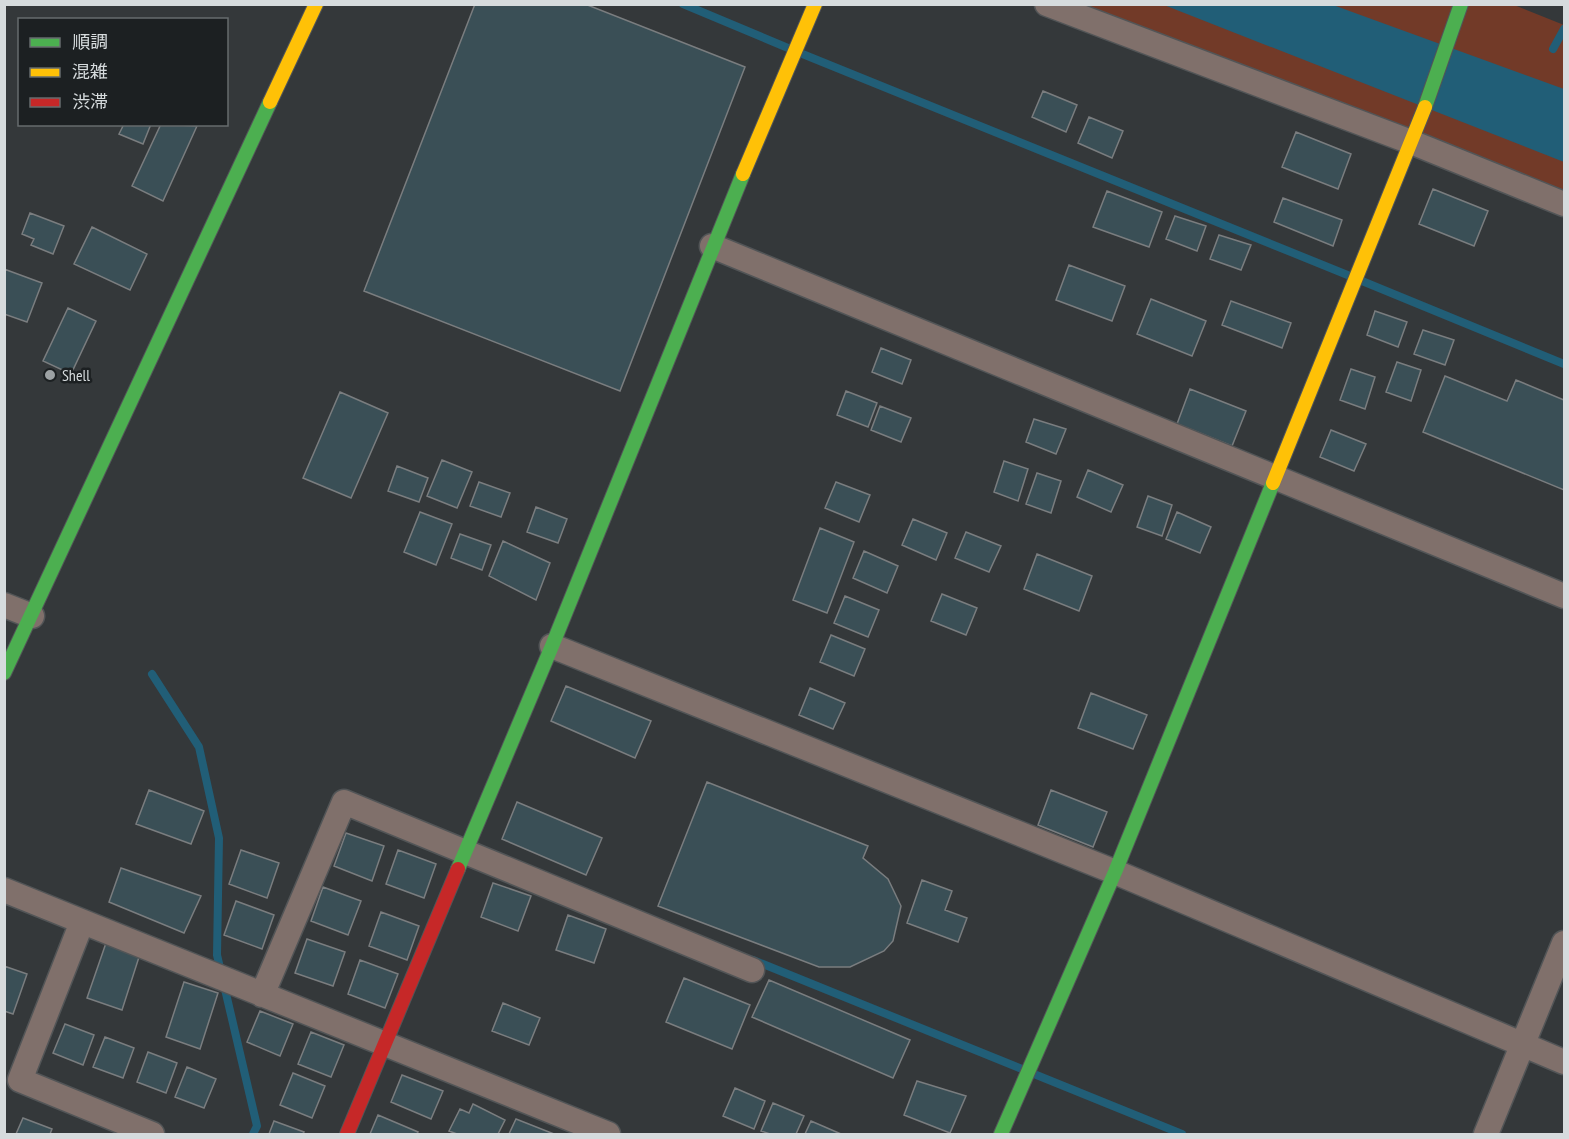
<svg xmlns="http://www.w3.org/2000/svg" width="1569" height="1139" font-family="'PT Sans Narrow','Noto Sans JP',sans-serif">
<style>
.green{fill:#723a28}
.water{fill:#215e77}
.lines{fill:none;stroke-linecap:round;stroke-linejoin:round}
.stream{stroke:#215e77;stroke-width:8}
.building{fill:#3a4f56;stroke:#7a7d7f;stroke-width:1.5}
.street-casing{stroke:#525557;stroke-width:27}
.fast-casing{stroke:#525557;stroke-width:16}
.slow-casing{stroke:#525557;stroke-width:16}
.jam-casing{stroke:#525557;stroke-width:16}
.street{stroke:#80706b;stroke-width:24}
.fast{stroke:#4caf50;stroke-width:14}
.slow{stroke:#ffc107;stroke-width:14}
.jam{stroke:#c62828;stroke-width:14}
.poi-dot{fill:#9da2a4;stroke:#1c2022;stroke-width:2}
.labels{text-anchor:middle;stroke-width:5;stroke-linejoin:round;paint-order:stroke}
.poi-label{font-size:16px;fill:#d6dbdd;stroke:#1c2022;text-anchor:start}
</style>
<rect width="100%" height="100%" fill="#34383a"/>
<path class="green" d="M1047,5H1514L1564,25V205Z"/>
<path class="water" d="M1164,5H1333L1564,89V162Z"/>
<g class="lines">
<path class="stream" d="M683,4L788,48
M1553,49L1564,29
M800,53L1350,276
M1362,281L1564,364
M152,674L199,747L219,838L217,955L257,1126L253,1134
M753,960L1022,1069
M1034,1074L1182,1134"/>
</g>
<path class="building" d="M475,4H585L745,67L620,391L364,291Z
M1043,91L1077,105L1066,132L1032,117Z
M1089,117L1123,131L1112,158L1078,143Z
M124,124H151L143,144L119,134Z
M161,124L197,126L163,201L132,186Z
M1296,132L1351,154L1338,189L1282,167Z
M1433,189L1488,211L1474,246L1419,224Z
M1107,191L1162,212L1149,247L1093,227Z
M1283,198L1342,220L1333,246L1274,222Z
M30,213L64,226L53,254L31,245L34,239L22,234Z
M1175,216L1206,226L1197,251L1166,239Z
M92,227L147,254L130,290L74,264Z
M1219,235L1251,245L1241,270L1210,259Z
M1069,265L1125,286L1112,321L1056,300Z
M4,269L42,283L27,322L4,314Z
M1151,299L1206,321L1192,356L1137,334Z
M1231,301L1291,323L1282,348L1222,325Z
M68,308L96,321L71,374L43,361Z
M1375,311L1407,322L1398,347L1367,335Z
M1423,330L1454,340L1445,365L1414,354Z
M881,348L911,360L902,384L872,372Z
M1397,362L1421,370L1411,401L1386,392Z
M1351,369L1375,377L1365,409L1340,400Z
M1445,376L1507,401L1516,380L1564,400V490L1423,432Z
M1190,389L1246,411L1232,446L1177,424Z
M846,391L877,403L868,427L837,415Z
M340,392L388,413L351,498L303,478Z
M880,406L911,418L901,442L871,430Z
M1034,419L1066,429L1056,454L1026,442Z
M1331,430L1366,444L1354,471L1320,457Z
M442,460L472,472L457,508L427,496Z
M1004,461L1028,469L1018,501L994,492Z
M397,466L428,478L419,502L388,491Z
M1088,470L1123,485L1111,512L1077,497Z
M1037,473L1061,481L1051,513L1026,504Z
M479,482L510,493L501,517L470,506Z
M836,482L870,495L859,522L825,508Z
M1148,496L1172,505L1162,536L1137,527Z
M536,507L567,519L558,543L527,532Z
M420,512L452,524L436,565L404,552Z
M1177,512L1211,527L1200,553L1166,539Z
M913,519L947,533L936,560L902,545Z
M820,528L854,542L827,613L793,600Z
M966,532L1001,546L989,572L955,558Z
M460,534L491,545L482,570L451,558Z
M503,541L550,563L536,600L489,576Z
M864,551L898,566L887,593L853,578Z
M1037,554L1092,576L1079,611L1024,589Z
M942,594L977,608L966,635L931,621Z
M845,596L879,610L868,637L834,623Z
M831,635L865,649L854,676L820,662Z
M566,686L651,721L635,758L551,721Z
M810,688L845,703L833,729L799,715Z
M1091,693L1147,715L1133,749L1078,728Z
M707,782L868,846L863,858L888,879L901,906L893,941L884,951L850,967H819L658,906Z
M149,790L204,811L191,844L136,824Z
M1051,790L1107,812L1093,847L1038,825Z
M517,802L602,838L586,875L502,839Z
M346,833L384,846L372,881L334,866Z
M241,850L279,863L267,898L229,884Z
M398,850L436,864L424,898L386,884Z
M121,868L201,896L184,933L109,902Z
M922,880L952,891L945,910L967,918L958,942L907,923Z
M493,883L531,896L518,931L481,917Z
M323,887L361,901L348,935L311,921Z
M236,901L274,915L262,949L224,935Z
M381,912L419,926L407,960L369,946Z
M568,915L606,929L594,963L556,950Z
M307,939L345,952L333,986L295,973Z
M106,943L140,954L122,1010L87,998Z
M360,960L398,974L385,1008L348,994Z
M4,966L27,974L13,1014L4,1011Z
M684,978L750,1005L732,1049L666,1022Z
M769,980L910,1040L893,1078L752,1017Z
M184,982L218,993L200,1049L166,1037Z
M503,1003L540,1018L529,1045L492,1031Z
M260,1011L293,1024L280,1056L247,1042Z
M65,1024L94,1035L83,1065L53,1053Z
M311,1032L344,1045L331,1077L298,1064Z
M105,1037L134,1048L123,1078L93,1067Z
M148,1052L177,1063L166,1093L137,1082Z
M187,1067L216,1079L204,1108L175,1097Z
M293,1073L325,1086L312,1118L280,1105Z
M402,1075L443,1091L431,1119L391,1102Z
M917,1081L966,1096L950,1133L904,1115Z
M735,1088L765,1101L754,1129L723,1116Z
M773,1103L804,1116L796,1134H770L761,1131Z
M473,1104L505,1120L498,1134H457L449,1131L460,1109L469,1113Z
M378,1115L418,1132L417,1134H370Z
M23,1118L52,1129L50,1134H16Z
M516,1119L554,1134H509Z
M274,1121L304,1132L303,1134H269Z
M811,1121L841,1134H805Z"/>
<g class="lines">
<g class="street-casing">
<path id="street" d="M1047,4L1411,142L1564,204
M712,246L1564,596
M4,605L32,616
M552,646L1115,872L1564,1062
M4,890L608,1134
M82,922L20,1080L152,1134
M262,995L344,802L752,970
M1486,1134L1564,943"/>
</g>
<g class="fast-casing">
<path id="fast" d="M1425,107L1461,4
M4,673L270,102
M458,869L552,646L743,174
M1001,1134L1115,872L1273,483"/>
</g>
<g class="slow-casing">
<path id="slow" d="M270,102L316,4
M743,174L815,4
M1273,483L1425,107"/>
</g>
<g class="jam-casing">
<path id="jam" d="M347,1134L458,869"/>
</g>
<use href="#street" class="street"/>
<use href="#fast" class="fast"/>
<use href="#slow" class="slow"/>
<use href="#jam" class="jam"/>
</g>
<circle class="poi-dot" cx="50" cy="375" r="6"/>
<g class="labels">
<g class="poi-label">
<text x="62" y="381">Shell</text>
</g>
</g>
<rect width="1569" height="1139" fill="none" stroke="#d6dbdd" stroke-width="12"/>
<rect x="18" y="18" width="210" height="108" fill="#1c2022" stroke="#666b6d" stroke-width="1.5"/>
<rect x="30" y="38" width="30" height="9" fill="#4caf50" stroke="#666b6d" stroke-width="1.5"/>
<text x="72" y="48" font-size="18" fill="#d6dbdd">順調</text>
<rect x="30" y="68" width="30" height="9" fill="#ffc107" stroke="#666b6d" stroke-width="1.5"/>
<text x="72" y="78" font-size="18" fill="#d6dbdd">混雑</text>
<rect x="30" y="98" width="30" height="9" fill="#c62828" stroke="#666b6d" stroke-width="1.5"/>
<text x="72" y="108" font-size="18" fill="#d6dbdd">渋滞</text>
</svg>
